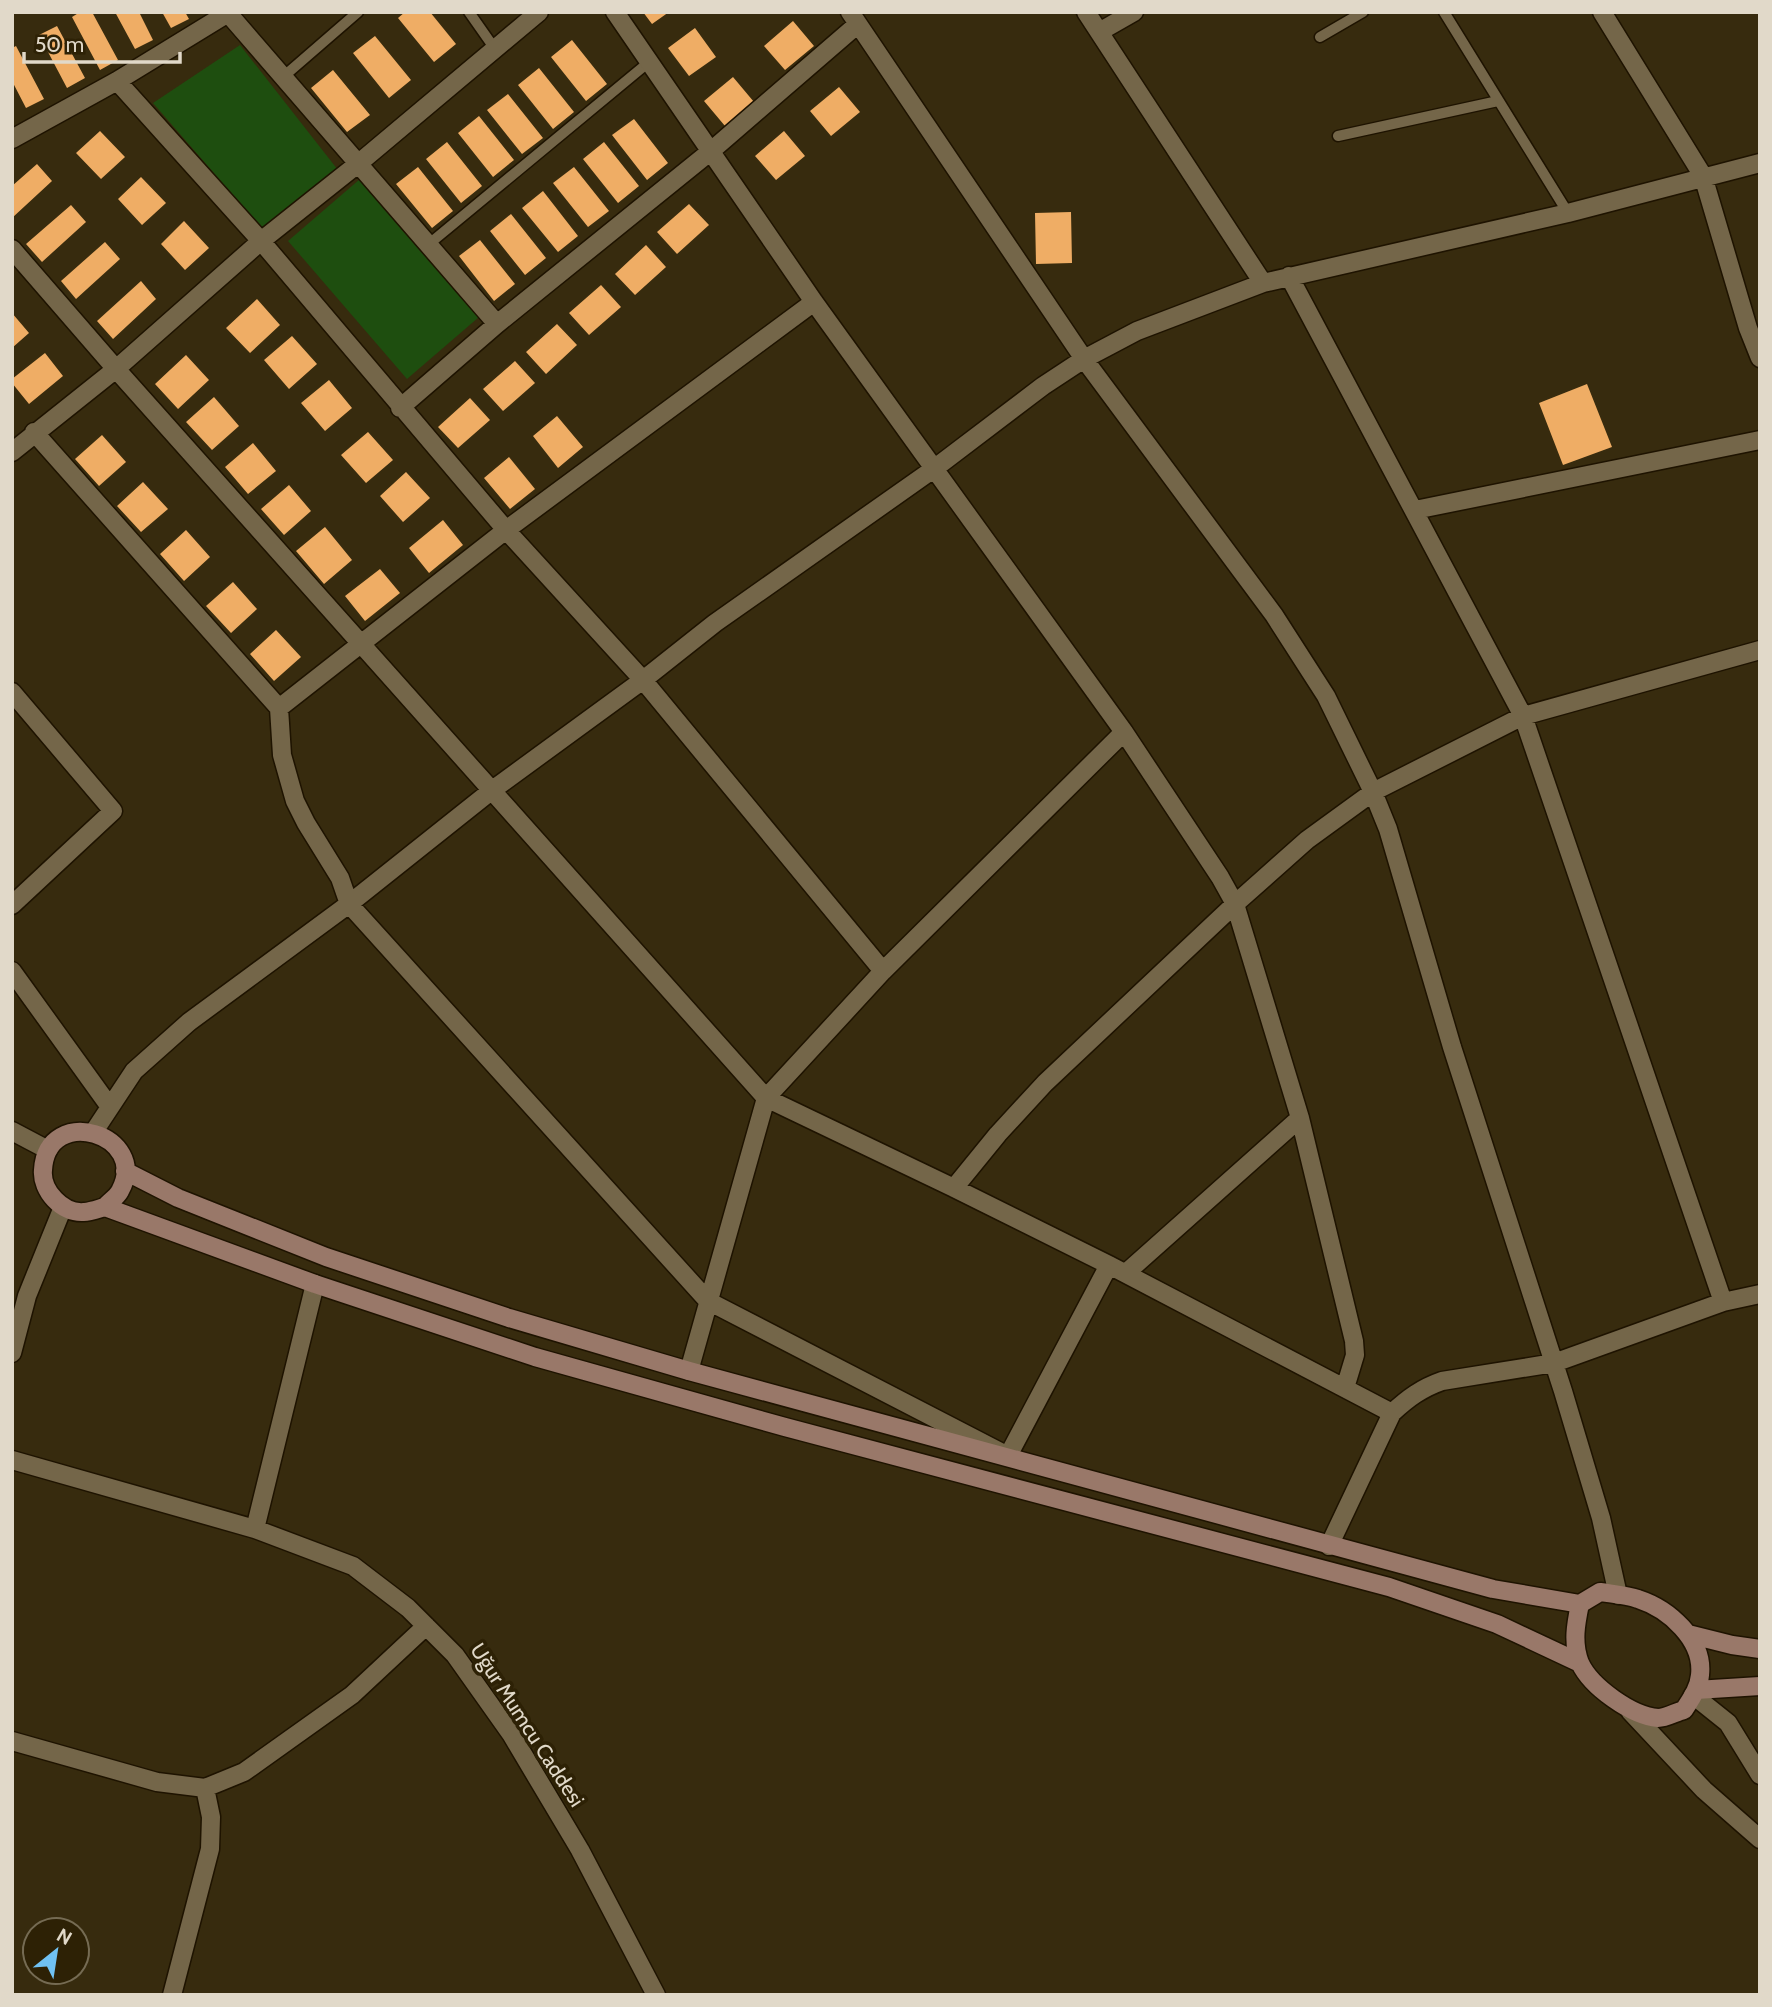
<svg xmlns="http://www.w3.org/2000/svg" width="1772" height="2007" font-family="Cabin,sans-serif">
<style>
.green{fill:#1e4e0f}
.building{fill:#efad65}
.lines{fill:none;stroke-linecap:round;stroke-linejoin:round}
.lane-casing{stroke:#1e1300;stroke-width:13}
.street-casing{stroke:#1e1300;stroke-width:21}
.secondary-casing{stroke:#1e1300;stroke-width:21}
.lane{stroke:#746649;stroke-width:10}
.street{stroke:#746649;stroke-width:18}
.secondary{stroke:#997869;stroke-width:18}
.labels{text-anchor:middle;stroke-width:7;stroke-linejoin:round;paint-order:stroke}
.street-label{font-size:21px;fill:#e1d9c9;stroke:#2d2105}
</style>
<rect width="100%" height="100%" fill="#372b0e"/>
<path class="green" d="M240,45L338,170L264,231L153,103Z
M360,179L479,317L407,379L288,241Z"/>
<path class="building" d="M80,12H92L118,60L100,70L72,17Z
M115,12H139L153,40L135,49Z
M162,12H185L189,19L171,28Z
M405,12H430L456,44L434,62L398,18Z
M643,12H669L652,24Z
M793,21L814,46L785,70L764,46Z
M57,26L85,78L67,88L39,35Z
M695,28L716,57L689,76L668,48Z
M375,36L411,80L389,98L353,53Z
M572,40L607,84L586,101L551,57Z
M16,46L44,99L26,108L12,81V48Z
M539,68L574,112L553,129L518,85Z
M333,70L370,115L347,132L311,88Z
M733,77L754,102L725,126L704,101Z
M839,87L860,112L831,136L810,111Z
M508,94L543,138L522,154L487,110Z
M479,116L514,160L493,177L458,133Z
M634,119L668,163L647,180L612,135Z
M100,131L125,157L101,179L76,153Z
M784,131L805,156L776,180L755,156Z
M447,142L482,186L461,203L426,159Z
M604,142L639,186L618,203L583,159Z
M37,164L52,181L12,218V186Z
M418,167L453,211L432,228L396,184Z
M574,167L609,211L588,227L553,183Z
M141,177L166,203L142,225L118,199Z
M543,191L578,236L558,252L522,208Z
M689,204L709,225L677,254L657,232Z
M71,205L86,222L42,262L26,244Z
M1071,212L1072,263L1036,264L1035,213Z
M511,214L546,258L525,275L490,231Z
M184,221L209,248L185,270L161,244Z
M480,240L515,284L494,301L459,256Z
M105,242L120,259L76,299L61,281Z
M646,245L666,267L635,295L615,274Z
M141,281L156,299L113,339L97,321Z
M601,285L621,307L589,335L569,313Z
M257,299L280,325L250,353L226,328Z
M12,313L29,333L12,348Z
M557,324L577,345L546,374L526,352Z
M292,336L317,364L289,389L264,360Z
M45,353L63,376L29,404L12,383V379Z
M186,355L209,380L178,409L155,384Z
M515,361L535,383L503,411L483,389Z
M329,380L352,408L325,431L301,403Z
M1587,384L1612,447L1563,465L1539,403Z
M214,397L239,426L212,450L186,422Z
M470,398L490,420L458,448L438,427Z
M557,416L583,447L558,468L533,436Z
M368,432L393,460L366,483L341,455Z
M102,435L126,462L99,486L75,459Z
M253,443L276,471L248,494L225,467Z
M509,457L535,489L510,509L484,478Z
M406,472L430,498L403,522L380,496Z
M143,482L168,509L141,532L117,506Z
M289,485L311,511L284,535L261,509Z
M443,520L463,545L429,573L409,548Z
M325,527L352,560L324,584L296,551Z
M186,530L210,557L184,581L160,554Z
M380,569L400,593L365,621L345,596Z
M233,582L257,609L231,633L206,606Z
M276,630L301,657L274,681L250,654Z"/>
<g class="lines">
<g class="lane-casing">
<path id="lane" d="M469,12L495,49
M1444,12L1568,213
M1320,37L1363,12
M283,77L358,12
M1338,136L1498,101
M429,244L649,62"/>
</g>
<g class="street-casing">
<path id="street" d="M227,12L497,324
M615,12L814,302L1124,732L1220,877L1235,904L1300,1118L1354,1341L1355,1355L1345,1388
M850,12L1084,359L1274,615L1326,696L1373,792L1388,829L1452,1047L1563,1391L1601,1518L1618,1595
M1086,12L1263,283
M1602,12L1703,176L1748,328L1760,358
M1099,32L1134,12
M12,139L117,81L228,13
M12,249L116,369L766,1098L883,971L643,680L506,530L261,241L117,81
M1289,276L1523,716L1723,1302L1554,1363L1442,1381C1422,1388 1408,1398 1392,1413L1329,1546
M400,408L497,324L711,151L858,24
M34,432L279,708L506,530L814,302
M12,452L116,369L261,241L359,163L539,12
M1415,510L1760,440
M12,692L113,811L12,905
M279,708L282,755L295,801L306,823L340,878L349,904L708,1301L1008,1456L1109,1265
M12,971L110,1107
M883,971L1124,732
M12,1131L48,1150
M93,1133L134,1071L189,1022L349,904L491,791L643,680L715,623L935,468L1043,386L1084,359L1137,331L1263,283L1568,213L1760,163
M954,1188L1109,1265L1392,1413
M1126,1273L1300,1118
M1723,1302L1760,1294
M12,1353L27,1296L63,1207
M689,1371L766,1098L954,1188L998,1134L1045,1083L1235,904L1307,840L1373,792L1523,716L1760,650
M12,1460L255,1529L353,1566L408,1608L455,1655L511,1734L580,1850L656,1995
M255,1529L315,1284
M1693,1695L1728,1723L1760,1775
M1630,1711L1704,1790L1760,1839
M12,1741L157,1782L205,1788L244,1772L352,1695L426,1626
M172,1995L210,1849L211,1817L205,1788"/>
</g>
<g class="secondary-casing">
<path id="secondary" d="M125,1171L178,1198L326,1257L509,1318L689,1371L1493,1589L1580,1604
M105,1207C109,1202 117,1197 120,1191C151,1135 47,1102 43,1170C41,1190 62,1214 84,1212C90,1212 98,1209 105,1207L315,1284L535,1357L785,1427L1389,1587L1497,1624L1580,1663
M1600,1592C1613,1594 1627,1595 1638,1599C1669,1609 1704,1640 1700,1675C1699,1688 1691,1699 1684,1710C1676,1712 1666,1718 1658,1718C1632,1716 1591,1687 1580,1663C1572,1643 1576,1623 1580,1604Z
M1688,1634L1732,1645L1760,1649
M1696,1690L1760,1686"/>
</g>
<use href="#lane" class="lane"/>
<use href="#street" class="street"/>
<use href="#secondary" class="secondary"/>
</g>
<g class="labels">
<g class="street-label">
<text transform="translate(527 1725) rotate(57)" y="7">Uğur Mumcu Caddesi</text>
</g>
</g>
<rect width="1772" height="2007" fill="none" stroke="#e1d9c9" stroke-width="28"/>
<g transform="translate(56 1951) rotate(30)"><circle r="33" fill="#2d2105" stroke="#756b53" stroke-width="2"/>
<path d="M0-5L12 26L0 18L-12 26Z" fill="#70c2f4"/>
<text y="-10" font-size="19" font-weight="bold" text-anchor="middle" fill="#e1d9c9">N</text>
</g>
<path d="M24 52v10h156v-10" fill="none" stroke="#e1d9c9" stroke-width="3.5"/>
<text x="35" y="52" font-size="21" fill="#e1d9c9" stroke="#2d2105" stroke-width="5" paint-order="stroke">50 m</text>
</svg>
